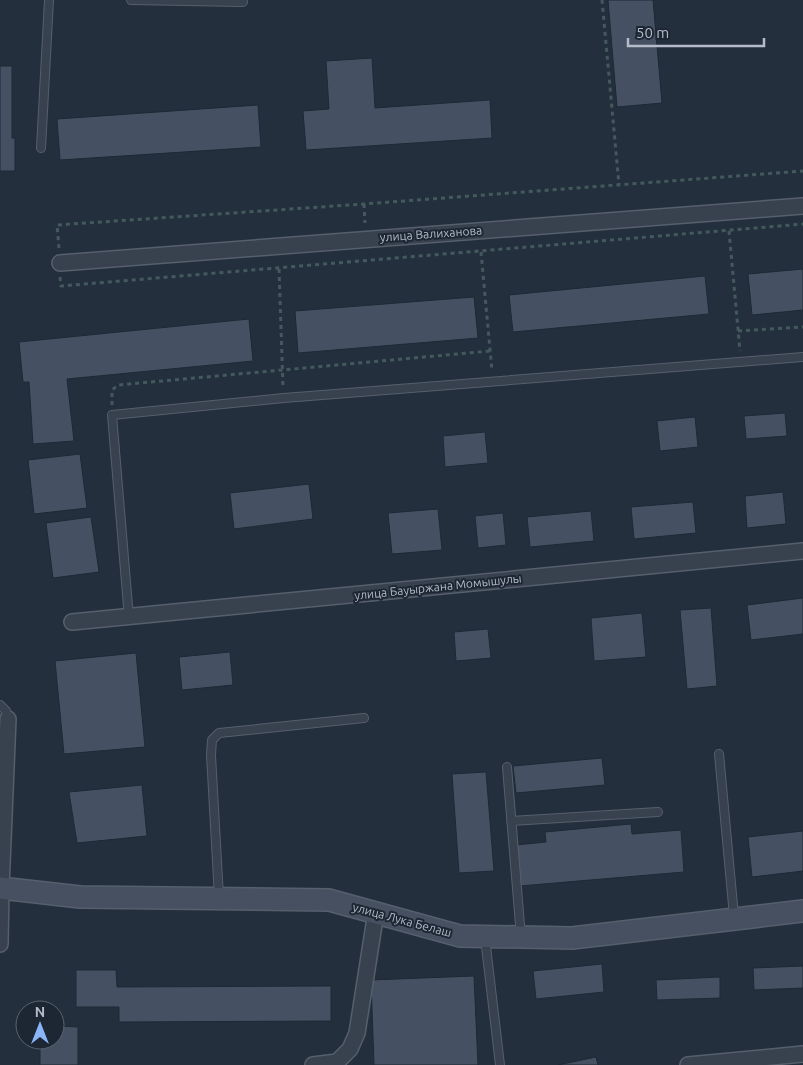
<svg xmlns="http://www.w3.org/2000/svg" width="803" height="1065" font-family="Ubuntu,sans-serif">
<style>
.building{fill:#455162;stroke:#1f2835}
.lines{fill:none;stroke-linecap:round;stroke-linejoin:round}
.lane-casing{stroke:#565f6c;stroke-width:10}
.street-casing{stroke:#565f6c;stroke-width:18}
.secondary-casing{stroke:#565f6c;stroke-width:24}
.path{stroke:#44595c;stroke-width:3;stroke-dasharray:4 4;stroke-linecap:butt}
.lane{stroke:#38414e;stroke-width:8}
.street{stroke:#38414e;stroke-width:15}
.secondary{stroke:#465061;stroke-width:21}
.labels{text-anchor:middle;stroke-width:4;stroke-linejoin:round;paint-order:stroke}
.street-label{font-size:12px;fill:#b4bcc9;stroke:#1d2633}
</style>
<rect width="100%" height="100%" fill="#242f3e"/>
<path class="building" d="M608,0H653L662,103L617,107Z
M372,58L375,108L490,100L492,138L306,150L303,111L329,109L326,61Z
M0,66H12V138H15V171H0Z
M258,105L261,147L60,160L57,119Z
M803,269V310L752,315L748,274Z
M705,276L709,314L513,332L509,295Z
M474,297L478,338L298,353L295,311Z
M249,319L253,361L67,379L74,441L33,444L29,382H23L19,342Z
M785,413L787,436L746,439L744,416Z
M695,417L698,447L660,451L657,421Z
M485,432L488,463L445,467L443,436Z
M80,454L87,508L34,514L28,460Z
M309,484L313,519L234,529L230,493Z
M783,492L786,524L747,528L745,496Z
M693,502L696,533L634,539L631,507Z
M438,509L442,550L392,554L388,513Z
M591,511L594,541L530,547L527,517Z
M503,513L506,545L478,548L475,516Z
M91,517L99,572L53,578L46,523Z
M803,598V634L751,640L747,605Z
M711,608L717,686L687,689L680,610Z
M642,613L646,657L594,661L591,618Z
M488,629L491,658L456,661L454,632Z
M230,652L233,685L182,690L179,657Z
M136,653L145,747L64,754L55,661Z
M602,758L605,785L516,793L513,766Z
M486,772L494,871L459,873L452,774Z
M142,785L147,836L77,843L69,792Z
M631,824L632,834L681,830L684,872L520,886L516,845L546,842L545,832Z
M803,831V871L752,877L748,837Z
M602,964L604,992L536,999L533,971Z
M803,966V988L754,990L753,968Z
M76,970H116L117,987L331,986V1021L119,1022V1007H76Z
M474,976L478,1065H374L371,980Z
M720,977V998L657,1000L656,980Z
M55,1026L78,1027V1065H40V1040H55Z
M596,1057L598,1065H558Z"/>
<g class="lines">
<g class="lane-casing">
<path id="lane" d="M131,0L243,2
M41,148L49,0
M129,618L112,415L284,398L803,357
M0,705L6,711L8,719
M719,754L734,916
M507,767L521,937
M511,821L658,812
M219,897L211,755L212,740L219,733L364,718
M485,938L500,1065"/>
</g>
<g class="street-casing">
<path id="street" d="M60,263L803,206
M72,622L803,551
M0,944L1,888L8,719
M313,1065L337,1062L350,1049L357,1033L376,912
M688,1065L803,1054"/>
</g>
<g class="secondary-casing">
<path id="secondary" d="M0,888L80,897L329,900L460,936L572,938L803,911"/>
</g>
<path class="path" d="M602,0L619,185
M364,204L365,223
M729,231L740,351
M59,248L57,225L364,204L803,171
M481,252L492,371
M279,269L283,387
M60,277L61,286L803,224
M738,331L803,327
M112,405V390L118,385L490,351"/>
<use href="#lane" class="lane"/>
<use href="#street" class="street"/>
<use href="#secondary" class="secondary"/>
</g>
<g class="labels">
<g class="street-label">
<text transform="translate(431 234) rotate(-4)" y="4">улица Валиханова</text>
<text transform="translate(438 587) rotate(-6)" y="4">улица Бауыржана Момышулы</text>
<text transform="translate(402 920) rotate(15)" y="4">улица Лука Белаш</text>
</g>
</g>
<g transform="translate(40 1025)"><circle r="24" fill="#1d2633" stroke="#59626f"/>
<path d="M0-4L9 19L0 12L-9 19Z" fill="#8ab4f8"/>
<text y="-8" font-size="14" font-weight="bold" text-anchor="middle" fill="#b4bcc9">N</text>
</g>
<path d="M628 38v8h136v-8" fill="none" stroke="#b4bcc9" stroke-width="2.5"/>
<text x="636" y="38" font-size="15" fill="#b4bcc9" stroke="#1d2633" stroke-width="4" paint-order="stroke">50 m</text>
</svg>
